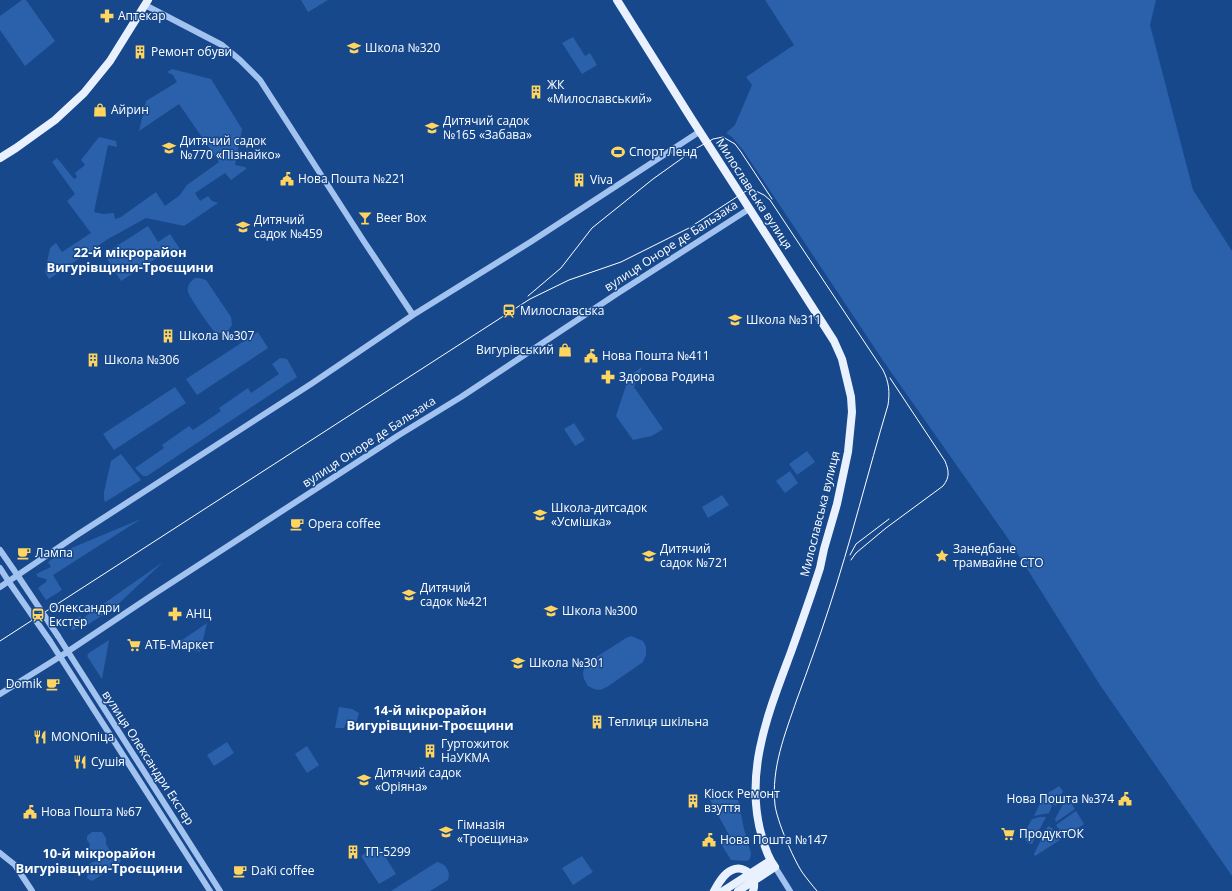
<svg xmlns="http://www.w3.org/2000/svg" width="1232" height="891" font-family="'Open Sans',sans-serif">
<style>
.green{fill:#2a61aa}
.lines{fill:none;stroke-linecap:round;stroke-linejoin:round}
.minor{stroke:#a2c3ef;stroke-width:6}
.major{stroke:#e9f1ff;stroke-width:8}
.tram{stroke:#fff;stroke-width:1}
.minor-bridge{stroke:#a2c3ef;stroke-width:6}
.labels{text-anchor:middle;stroke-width:3;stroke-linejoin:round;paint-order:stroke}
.poi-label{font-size:12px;fill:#fff;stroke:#17488c;text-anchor:start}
.street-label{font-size:12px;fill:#fff;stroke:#17488c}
.neighbourhood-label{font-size:13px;font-weight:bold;fill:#fff;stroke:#17488c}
</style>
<rect width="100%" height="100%" fill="#17488c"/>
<path class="green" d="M22,0H26L55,41L25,66L0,30V16Z
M301,0H328L308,12Z
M765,0H1156L1150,25L1193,190L1232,251V876L1100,685L1007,537L884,362L743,150L732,137L726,133L735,125L752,85L746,77L794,45Z
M573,37L585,56L590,53L597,65L582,74L562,43Z
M172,69L211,79L242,129L235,165L245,167L246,169L231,180L225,173L195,193L200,201L208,196L212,201L218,203L184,226L146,218L108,239L49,279L45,272L50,248L56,243L62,252L91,233L67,201L75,194L52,162L57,158L74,179L77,177L75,173L85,165L81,160L99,137L116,141L117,147L108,145L94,212L103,214L114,213L115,219L121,217L156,192L165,206L180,195L187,185L219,162L179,104L139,131L146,101L177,82L173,75L167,72Z
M148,226L158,242L170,234L182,252L170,259L159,243L165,253L121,281L104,254Z
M195,278H199L206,280L231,317L232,325L228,331C224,333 219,334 215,332C211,329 189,296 188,292C187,285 190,282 195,278Z
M258,332L268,348L197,395L186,379Z
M280,358L287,359L297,377L147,476H143L135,468L164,448L162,445L189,426L193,430L221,411L219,408L248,388L251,393L279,374L272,364Z
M642,367L634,387L663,429L652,436L633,440L616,416L629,376Z
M175,387L186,403L114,450L103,434Z
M574,423L585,440L575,446L564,429Z
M807,451L815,462L797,475L789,464Z
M121,454L141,480L105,502L104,499V492L111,461Z
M790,471L798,483L785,493L776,481Z
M722,495L729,505L708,518L702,507Z
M141,519L53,575L62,590L46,600L38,588L47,581L46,579L38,577L36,574L51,567L48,562L62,552Z
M163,562L114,608L84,627L81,626L73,630L71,629L75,619L80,616L82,619Z
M207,623L200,652L175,645Z
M631,636L643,641L646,647V655L643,662L607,687L600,690L594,689L588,686L584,679L583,674L584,668L587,663L626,638Z
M109,640L102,679L87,656L89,653Z
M339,707L352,709L359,713L356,723L347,720L344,728H335Z
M227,742L234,753L214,766L207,755Z
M307,746L319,765L307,773L295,754Z
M1059,786L1063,791L1056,806L1053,804L1048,793Z
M1045,793L1052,806L1049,813L1034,816Z
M1067,797L1075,809L1056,822L1055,819Z
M709,798L738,800L744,829L751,853L750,859L747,861L731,860L721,844L730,837Z
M1076,811L1084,824L1065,837L1056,825Z
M1040,817H1046L1032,844C1018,841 1028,827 1032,819Z
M1048,826L1052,828L1060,840L1035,856L1034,854Z
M92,832H102L106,838V844L109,849L117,855L121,860L119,864L92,881L87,878L88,872L86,866L93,862L97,861L98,857L93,855L89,848L90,844L87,840V836Z
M378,845L396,874L379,884L361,856Z
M582,856L593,872L573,885L562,868Z
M437,862C446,864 451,871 448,880L430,891H391Z"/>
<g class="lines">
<path class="minor" d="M145,5L222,45L240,60L260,80L363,240L413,315
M0,550L18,576
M0,568L9,582
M0,587L77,535L311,384L413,315L532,241L699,132
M58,636L220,891
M50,641L210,891
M0,694L61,656L154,594L399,435L461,397L618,293L749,209
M0,853L15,865L32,891
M775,867L790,891"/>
<path class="major" d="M617,0L691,118L740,194L834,341L842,359L847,380L851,397L852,412L848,452L837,504L824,549L820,568C811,596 801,624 791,652C769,711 743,773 762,837C765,848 768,858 775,867L738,891
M0,158L16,148L55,120L84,93L110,61L148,0
M714,891C718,884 724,873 732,870C746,864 758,879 753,891
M723,891L770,861"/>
<path class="tram" d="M528,296L561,268L592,228L653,179L695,149L713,139L723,137L735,144L741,152L772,199
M850,555L856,544L889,519
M851,560L856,553L886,528L943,486C950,477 949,471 945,461L890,378
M0,641L530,299L569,280L621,262L689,228L746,191H751L758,192L764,195L770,200L883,370C889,382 890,392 888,405C868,472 851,541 829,608C819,639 808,669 797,699C785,734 771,768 775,805C777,821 793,858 802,872C807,879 812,885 817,891"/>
<path class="minor-bridge" d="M18,576L58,636
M9,582L50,641"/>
</g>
<defs>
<g id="pharmacy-bare" transform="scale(1.08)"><path d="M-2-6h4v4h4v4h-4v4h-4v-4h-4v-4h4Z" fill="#ffd45f" stroke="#17488c" stroke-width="2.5" paint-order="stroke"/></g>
<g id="school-bare" transform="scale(1.08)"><path d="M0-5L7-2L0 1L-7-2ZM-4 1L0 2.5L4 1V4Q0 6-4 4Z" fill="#ffd45f" stroke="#17488c" stroke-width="2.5" paint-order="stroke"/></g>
<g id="building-bare" transform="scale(1.08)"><path d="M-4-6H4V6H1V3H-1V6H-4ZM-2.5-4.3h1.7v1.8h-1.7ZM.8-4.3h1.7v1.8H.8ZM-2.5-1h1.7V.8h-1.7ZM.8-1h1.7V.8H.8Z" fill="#ffd45f" stroke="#17488c" stroke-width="2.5" paint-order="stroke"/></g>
<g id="shop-bare" transform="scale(1.08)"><path d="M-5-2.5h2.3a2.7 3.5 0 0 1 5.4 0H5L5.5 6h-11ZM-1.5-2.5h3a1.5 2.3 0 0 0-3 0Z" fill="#ffd45f" stroke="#17488c" stroke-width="2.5" paint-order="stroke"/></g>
<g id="stadium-bare" transform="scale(1.08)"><path d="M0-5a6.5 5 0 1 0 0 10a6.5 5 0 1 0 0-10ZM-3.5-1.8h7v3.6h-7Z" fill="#ffd45f" stroke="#17488c" stroke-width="2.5" paint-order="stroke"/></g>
<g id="civic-bare" transform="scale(1.08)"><path d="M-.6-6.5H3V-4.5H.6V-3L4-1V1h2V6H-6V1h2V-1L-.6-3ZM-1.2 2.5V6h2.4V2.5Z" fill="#ffd45f" stroke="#17488c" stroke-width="2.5" paint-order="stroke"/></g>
<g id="bar-bare" transform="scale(1.08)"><path d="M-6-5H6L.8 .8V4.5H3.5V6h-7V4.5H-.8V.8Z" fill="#ffd45f" stroke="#17488c" stroke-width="2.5" paint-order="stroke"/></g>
<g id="station-bare" transform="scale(1.08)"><path d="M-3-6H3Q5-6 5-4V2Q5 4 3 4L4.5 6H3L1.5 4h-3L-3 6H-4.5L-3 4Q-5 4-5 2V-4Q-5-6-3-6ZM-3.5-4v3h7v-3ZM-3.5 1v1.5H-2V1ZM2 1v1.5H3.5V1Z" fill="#ffd45f" stroke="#17488c" stroke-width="2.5" paint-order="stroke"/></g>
<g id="cafe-bare" transform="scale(1.08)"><path d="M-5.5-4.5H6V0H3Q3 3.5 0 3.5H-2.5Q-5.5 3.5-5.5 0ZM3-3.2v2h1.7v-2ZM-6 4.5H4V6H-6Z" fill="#ffd45f" stroke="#17488c" stroke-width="2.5" paint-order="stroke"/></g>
<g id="sight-bare" transform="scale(1.08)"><path d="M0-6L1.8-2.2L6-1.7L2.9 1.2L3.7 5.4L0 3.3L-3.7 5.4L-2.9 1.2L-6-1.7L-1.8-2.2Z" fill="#ffd45f" stroke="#17488c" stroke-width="2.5" paint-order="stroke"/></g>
<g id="supermarket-bare" transform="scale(1.08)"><path d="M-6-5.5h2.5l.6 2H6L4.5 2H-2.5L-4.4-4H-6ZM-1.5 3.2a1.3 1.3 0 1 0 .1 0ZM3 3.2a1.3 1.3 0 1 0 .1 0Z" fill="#ffd45f" stroke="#17488c" stroke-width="2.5" paint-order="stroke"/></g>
<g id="restaurant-bare" transform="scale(1.08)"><path d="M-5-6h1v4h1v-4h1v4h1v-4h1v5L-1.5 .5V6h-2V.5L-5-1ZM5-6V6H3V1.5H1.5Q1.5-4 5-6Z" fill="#ffd45f" stroke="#17488c" stroke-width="2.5" paint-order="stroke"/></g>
</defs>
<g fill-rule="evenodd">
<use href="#pharmacy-bare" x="107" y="16"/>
<use href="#school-bare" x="354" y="48"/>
<use href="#building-bare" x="140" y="52"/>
<use href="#building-bare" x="536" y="92"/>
<use href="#shop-bare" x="100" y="110"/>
<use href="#school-bare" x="432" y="128"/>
<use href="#school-bare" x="169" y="148"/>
<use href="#stadium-bare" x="618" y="152"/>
<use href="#civic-bare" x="287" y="179"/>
<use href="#building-bare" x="579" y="180"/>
<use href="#bar-bare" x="365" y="218"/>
<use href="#school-bare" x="243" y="227"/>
<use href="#station-bare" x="509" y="311"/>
<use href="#school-bare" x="735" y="320"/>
<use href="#building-bare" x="168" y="336"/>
<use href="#shop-bare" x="565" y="350"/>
<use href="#civic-bare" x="591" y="356"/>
<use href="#building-bare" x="93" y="360"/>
<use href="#pharmacy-bare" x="608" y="377"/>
<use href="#school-bare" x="540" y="515"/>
<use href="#cafe-bare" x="297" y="524"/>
<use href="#cafe-bare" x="24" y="553"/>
<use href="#school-bare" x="649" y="556"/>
<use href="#sight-bare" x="942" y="556"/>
<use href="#school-bare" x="409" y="595"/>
<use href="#school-bare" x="551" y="611"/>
<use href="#pharmacy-bare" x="175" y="614"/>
<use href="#station-bare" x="38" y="615"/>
<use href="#supermarket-bare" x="134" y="645"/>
<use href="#school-bare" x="518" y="663"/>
<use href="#cafe-bare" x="53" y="684"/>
<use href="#building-bare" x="597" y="722"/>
<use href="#restaurant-bare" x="40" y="737"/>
<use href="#building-bare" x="430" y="751"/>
<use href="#restaurant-bare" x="80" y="762"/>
<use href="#school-bare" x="364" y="780"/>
<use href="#civic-bare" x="1125" y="799"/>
<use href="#building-bare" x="693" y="801"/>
<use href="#civic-bare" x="30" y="812"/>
<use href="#school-bare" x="446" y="832"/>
<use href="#supermarket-bare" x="1008" y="834"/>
<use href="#civic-bare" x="709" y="840"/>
<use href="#building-bare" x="353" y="852"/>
<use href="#cafe-bare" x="240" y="871"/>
</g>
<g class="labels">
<g class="poi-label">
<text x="118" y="20">Аптекар</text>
<text x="365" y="52">Школа №320</text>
<text x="151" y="56">Ремонт обуви</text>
<text x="547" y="89">ЖК<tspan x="547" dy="14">«Милославський»</tspan></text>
<text x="111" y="114">Айрин</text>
<text x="443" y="125">Дитячий садок<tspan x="443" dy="14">№165 «Забава»</tspan></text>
<text x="180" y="145">Дитячий садок<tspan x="180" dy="14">№770 «Пізнайко»</tspan></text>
<text x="629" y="156">Спорт Ленд</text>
<text x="298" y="183">Нова Пошта №221</text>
<text x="590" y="184">Viva</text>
<text x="376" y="222">Beer Box</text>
<text x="254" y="224">Дитячий<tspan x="254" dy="14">садок №459</tspan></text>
<text x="520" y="315">Милославська</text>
<text x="746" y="324">Школа №311</text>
<text x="179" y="340">Школа №307</text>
<text x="554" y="354" text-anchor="end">Вигурівський</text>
<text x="602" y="360">Нова Пошта №411</text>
<text x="104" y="364">Школа №306</text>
<text x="619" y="381">Здорова Родина</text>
<text x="551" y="512">Школа-дитсадок<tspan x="551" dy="14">«Усмішка»</tspan></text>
<text x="308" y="528">Opera coffee</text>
<text x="660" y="553">Дитячий<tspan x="660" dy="14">садок №721</tspan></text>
<text x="953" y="553">Занедбане<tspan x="953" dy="14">трамвайне СТО</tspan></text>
<text x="35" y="557">Лампа</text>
<text x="420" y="592">Дитячий<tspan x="420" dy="14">садок №421</tspan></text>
<text x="49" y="612">Олександри<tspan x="49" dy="14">Екстер</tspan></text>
<text x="562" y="615">Школа №300</text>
<text x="186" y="618">АНЦ</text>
<text x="145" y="649">АТБ-Маркет</text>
<text x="529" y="667">Школа №301</text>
<text x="42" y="688" text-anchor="end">Domik</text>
<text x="608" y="726">Теплиця шкільна</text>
<text x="51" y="741">MONOпіца</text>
<text x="441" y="748">Гуртожиток<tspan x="441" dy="14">НаУКМА</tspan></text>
<text x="91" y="766">Сушія</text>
<text x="375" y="777">Дитячий садок<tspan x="375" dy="14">«Оріяна»</tspan></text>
<text x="704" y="798">Кіоск Ремонт<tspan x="704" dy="14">взуття</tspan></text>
<text x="1114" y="803" text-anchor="end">Нова Пошта №374</text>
<text x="41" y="816">Нова Пошта №67</text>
<text x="457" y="829">Гімназія<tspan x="457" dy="14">«Троєщина»</tspan></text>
<text x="1019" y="838">ПродуктОК</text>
<text x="720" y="844">Нова Пошта №147</text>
<text x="364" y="856">ТП-5299</text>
<text x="251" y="875">DaKi coffee</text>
</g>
<g class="street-label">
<text transform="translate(754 194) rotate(57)" y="4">Милославська вулиця</text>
<text transform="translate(671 246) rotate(-33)" y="4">вулиця Оноре де Бальзака</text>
<text transform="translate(369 442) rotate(-33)" y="4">вулиця Оноре де Бальзака</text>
<text transform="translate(820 514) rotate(-76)" y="4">Милославська вулиця</text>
<text transform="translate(148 758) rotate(57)" y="4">вулиця Олександри Екстер</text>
</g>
<g class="neighbourhood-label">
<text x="130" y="257">22-й мікрорайон<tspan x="130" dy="15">Вигурівщини-Троєщини</tspan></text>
<text x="430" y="715">14-й мікрорайон<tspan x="430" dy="15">Вигурівщини-Троєщини</tspan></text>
<text x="99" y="858">10-й мікрорайон<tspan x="99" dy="15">Вигурівщини-Троєщини</tspan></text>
</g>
</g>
</svg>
